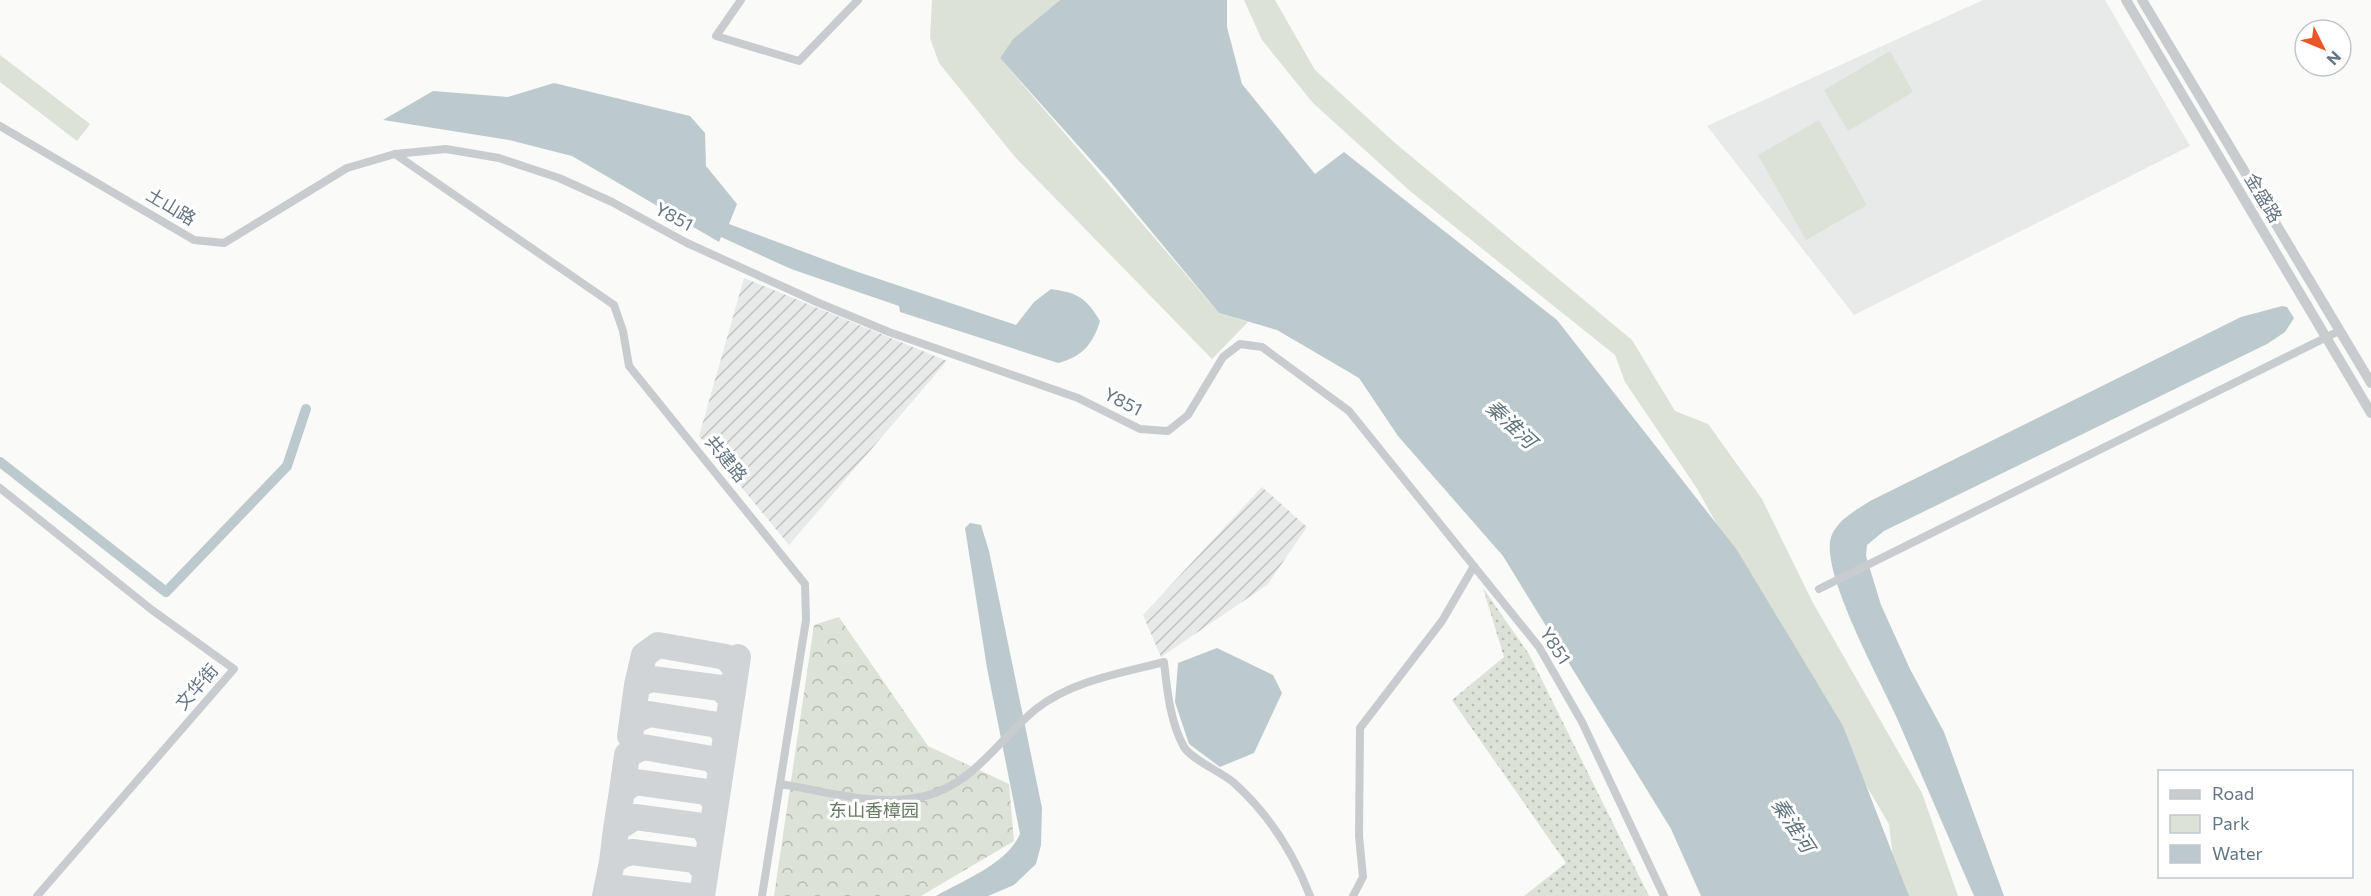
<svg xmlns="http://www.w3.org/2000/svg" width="2371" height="896" font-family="Commissioner,'Noto Sans SC',sans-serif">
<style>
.built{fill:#e8e9e9}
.industrial{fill:url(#industrial-furrows)}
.grass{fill:url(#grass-dots)}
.forest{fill:url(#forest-crowns)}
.park{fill:#dce2d8}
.water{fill:#bdcacd}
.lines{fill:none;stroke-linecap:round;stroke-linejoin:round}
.canal{stroke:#bdcacd;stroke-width:10}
.taxiway{stroke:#d1d4d6;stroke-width:26}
.minor{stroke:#c8cccf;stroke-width:8}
.tertiary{stroke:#c8cccf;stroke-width:10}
.labels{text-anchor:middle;stroke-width:6;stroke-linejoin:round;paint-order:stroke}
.street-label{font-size:18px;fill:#647583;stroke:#fff}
.park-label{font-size:18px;fill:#677a63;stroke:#fff}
.water-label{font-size:20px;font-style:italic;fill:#5f757d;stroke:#fff}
</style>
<defs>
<pattern id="industrial-furrows" width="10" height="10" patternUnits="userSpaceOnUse" patternTransform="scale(1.5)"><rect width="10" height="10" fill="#e8e9e9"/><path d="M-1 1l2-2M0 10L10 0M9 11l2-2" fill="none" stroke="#c0c1c2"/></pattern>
<pattern id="grass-dots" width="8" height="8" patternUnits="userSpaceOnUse" patternTransform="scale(1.5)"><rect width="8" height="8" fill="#dce2d8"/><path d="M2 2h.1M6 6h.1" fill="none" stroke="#b6bcb5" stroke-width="1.8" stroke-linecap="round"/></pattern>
<pattern id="forest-crowns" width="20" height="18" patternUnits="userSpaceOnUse" patternTransform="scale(1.5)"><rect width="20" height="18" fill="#dce2d8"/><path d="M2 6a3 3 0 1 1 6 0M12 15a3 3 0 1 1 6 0" fill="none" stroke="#b6bcb5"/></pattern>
</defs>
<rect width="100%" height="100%" fill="#fafaf8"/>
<path class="built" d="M1983,0H2105L2190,146L1854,315L1707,126Z"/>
<path class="industrial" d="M744,278L947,361L789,545L699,436Z
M1262,487L1307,527L1267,585L1161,657L1143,615Z"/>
<path class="grass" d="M1483,588L1529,654L1649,896H1524L1566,863L1452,700L1504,657Z"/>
<path class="forest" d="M839,617L928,746L1009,784L1014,841L921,896H774L814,625Z"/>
<path class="park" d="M932,0H1060L1013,39L1000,58L1219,313L1248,322L1212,359L1015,157L939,63L930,38Z
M1244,0H1275L1315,70L1395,143L1632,340L1675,411L1708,424L1762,499L1813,603L1922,793L1958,896H1901L1896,885L1889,824L1808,687L1696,487L1625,382L1615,355L1410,191L1313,103L1262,40Z
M1890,51L1913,92L1848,131L1824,90Z
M0,55L90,124L77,141L0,82Z
M1819,120L1867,205L1806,240L1758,155Z"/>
<path class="water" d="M1060,0H1227V27L1242,84L1315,174L1344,152L1557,320L1737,550L1843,726L1909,896H1701L1671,829L1503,556L1398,436L1359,378L1277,330L1219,313L1108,179L1000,58L1013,39Z
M554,83L690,116L705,133L706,166L737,204L729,224L855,271L1016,325L1034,302L1051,289C1077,293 1086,297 1100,321C1093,344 1082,357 1058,363L900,312L899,306L791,269L721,237L719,242L572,156L509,140L383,120L433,91L508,97Z
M2282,306L2287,307L2294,318L2285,332L2267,344L1884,531L1867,545L1866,556L1881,605L1910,669L1944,732L2004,896H1974C1948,836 1922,776 1896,716C1879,678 1825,580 1830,542C1833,522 1855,511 1870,501L2241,317Z
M970,523L981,525L989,551L1042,808L1041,845L1036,864L1014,885L988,896H936C964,880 1007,864 1020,834L987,668L965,528Z
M1217,648L1273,675L1282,693L1254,753L1220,767L1189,744L1175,702L1178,663Z"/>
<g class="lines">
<path class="canal" d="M0,462L166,592L287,466L306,409"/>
<path class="taxiway" d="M637,685L644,655L658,645L726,657L736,669
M632,722L637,685L652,679L721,688L731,699
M630,736L632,722L649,714L718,725L726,736
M622,791L627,755L643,747L712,759L721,769
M616,829L622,791L635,782L707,792L716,803
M612,862L616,829L635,817L702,826L710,839
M605,896L612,862L622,855L632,852L695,860L705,871
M608,896L621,888L690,896
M702,896L738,657"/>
<path class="minor" d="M741,0L716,36L799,61L858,0
M0,126L194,240L224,243L347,168L395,154L446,149L499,158L559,178L612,202L687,243L819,303L889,332L1078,398L1140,429L1168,431L1188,415L1223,357L1240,344L1262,347L1349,411L1539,647L1582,722L1664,896
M395,154L614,305L623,331L629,366L805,584L806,620L762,896
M0,488L152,610L234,669L37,896
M1819,589L2339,331
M780,784C825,791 876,807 921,797C973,786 998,740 1036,709C1071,681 1121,673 1164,662C1167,689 1170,722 1184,747C1191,759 1221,772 1233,782C1269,814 1293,852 1310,896
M1353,896L1363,877L1359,836L1360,728L1442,621L1474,566"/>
<path class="tertiary" d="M2126,0L2371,413
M2142,0L2371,383"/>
</g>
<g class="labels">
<g class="street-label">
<text transform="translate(2263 198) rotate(59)" y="6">金盛路</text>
<text transform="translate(171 207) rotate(31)" y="6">土山路</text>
<text transform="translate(674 217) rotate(28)" y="6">Y851</text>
<text transform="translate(1123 402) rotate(27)" y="6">Y851</text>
<text transform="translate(726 459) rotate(51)" y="6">共建路</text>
<text transform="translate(1555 646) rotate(57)" y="6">Y851</text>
<text transform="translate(197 687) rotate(-49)" y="6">文华街</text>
</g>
<g class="park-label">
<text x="874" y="817">东山香樟园</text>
</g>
<g class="water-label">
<text transform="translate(1511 424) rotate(43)" y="7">秦淮河</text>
<text transform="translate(1793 825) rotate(57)" y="7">秦淮河</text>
</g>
</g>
<rect x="2158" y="770" width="195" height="108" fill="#ffffff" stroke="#c1c8cd" stroke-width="1.5"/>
<rect x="2170" y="790" width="30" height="9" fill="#c8cccf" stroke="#c1c8cd" stroke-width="1.5"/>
<text x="2212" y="800" font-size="18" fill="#647583">Road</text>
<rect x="2170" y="815" width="30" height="18" fill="#dce2d8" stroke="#c1c8cd" stroke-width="1.5"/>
<text x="2212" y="830" font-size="18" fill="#647583">Park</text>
<rect x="2170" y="845" width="30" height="18" fill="#bdcacd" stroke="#c1c8cd" stroke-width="1.5"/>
<text x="2212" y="860" font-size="18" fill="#647583">Water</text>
<g transform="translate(2323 48) rotate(133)"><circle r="28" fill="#ffffff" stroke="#c1c8cd" stroke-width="1.5"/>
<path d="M0-4.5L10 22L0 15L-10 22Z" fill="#e85629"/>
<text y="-9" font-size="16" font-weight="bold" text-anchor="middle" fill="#647583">N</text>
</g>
</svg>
